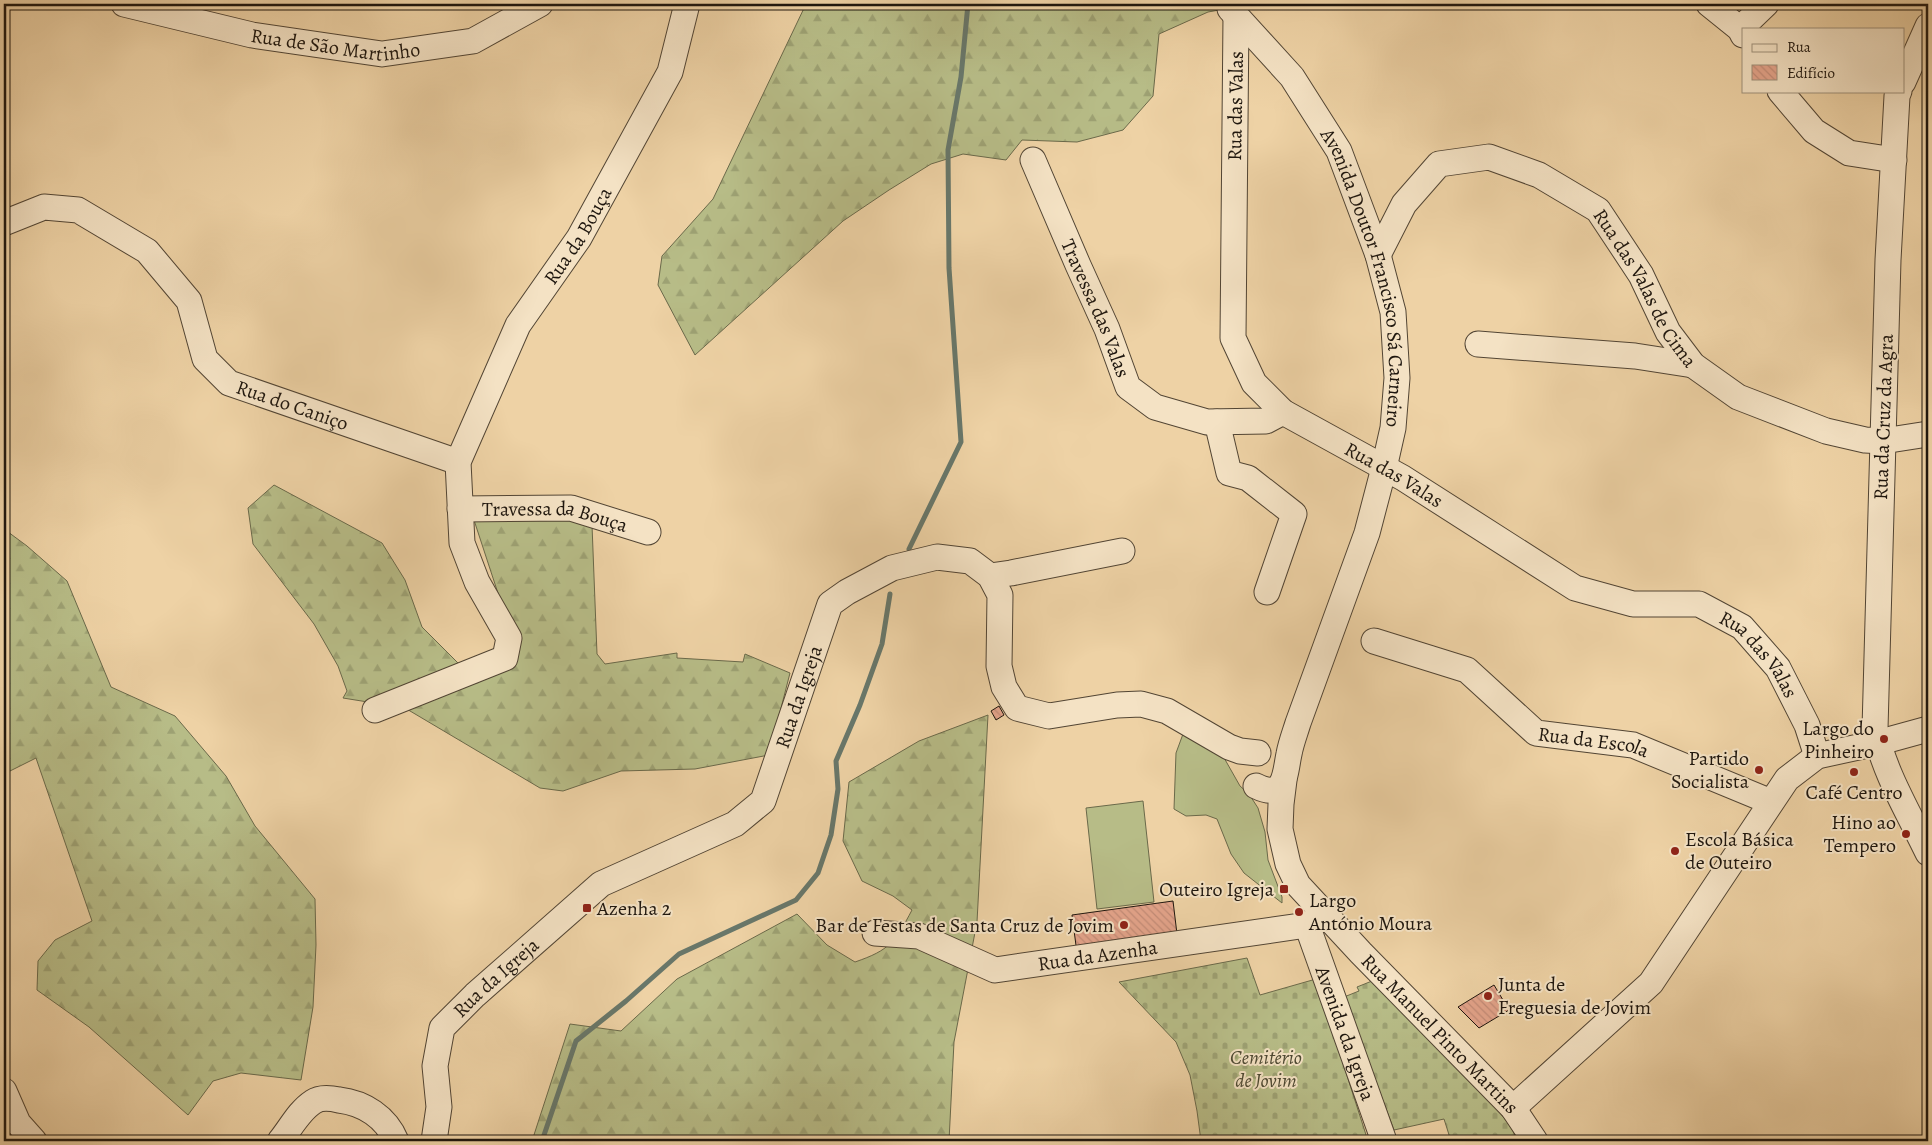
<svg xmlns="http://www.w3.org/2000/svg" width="1932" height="1145" font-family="Alegreya,serif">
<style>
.forest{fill:url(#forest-firs);stroke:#6a694a}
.cemetery{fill:url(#cemetery-stones);stroke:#6a694a}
.garden{fill:#b7bc87;stroke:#6a694a}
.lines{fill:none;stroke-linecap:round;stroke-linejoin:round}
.stream{stroke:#68776a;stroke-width:5}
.building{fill:url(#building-back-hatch);stroke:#1e160e}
.minor-casing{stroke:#524534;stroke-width:27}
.minor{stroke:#f4e2c4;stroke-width:25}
.poi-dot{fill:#8f2418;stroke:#f4e2c4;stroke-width:2}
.labels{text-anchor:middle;stroke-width:4;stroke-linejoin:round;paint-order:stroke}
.street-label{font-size:20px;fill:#1e160e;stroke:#f4e2c4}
.poi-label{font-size:20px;fill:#1e160e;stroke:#f4e2c4;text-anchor:end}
.park-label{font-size:20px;font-style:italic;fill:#4c4832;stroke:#f4e2c4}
</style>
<defs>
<pattern id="forest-firs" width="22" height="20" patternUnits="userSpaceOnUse" patternTransform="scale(1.25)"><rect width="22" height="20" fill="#b7bc87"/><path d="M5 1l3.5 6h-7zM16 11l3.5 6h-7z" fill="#9da173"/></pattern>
<pattern id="cemetery-stones" width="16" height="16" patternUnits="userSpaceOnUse" patternTransform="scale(1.25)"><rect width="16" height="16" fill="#b7bc87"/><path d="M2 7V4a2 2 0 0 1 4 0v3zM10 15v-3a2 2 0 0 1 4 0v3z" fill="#9da173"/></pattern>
<pattern id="building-back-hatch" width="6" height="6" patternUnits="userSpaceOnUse" patternTransform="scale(1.25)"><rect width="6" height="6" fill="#e4a48b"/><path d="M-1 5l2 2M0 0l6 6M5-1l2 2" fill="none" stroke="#c38c77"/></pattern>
</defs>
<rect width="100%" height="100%" fill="#eed2a5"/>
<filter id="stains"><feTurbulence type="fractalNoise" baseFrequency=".004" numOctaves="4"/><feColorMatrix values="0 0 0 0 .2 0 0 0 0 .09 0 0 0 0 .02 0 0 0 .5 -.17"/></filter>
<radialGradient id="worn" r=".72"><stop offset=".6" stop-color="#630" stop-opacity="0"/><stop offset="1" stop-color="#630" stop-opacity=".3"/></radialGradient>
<path class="forest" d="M806,4H1253L1208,12L1159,34L1153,96L1123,130L1077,142L1022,140L1006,160L963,154L931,164L889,190L843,221L695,355L658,285L662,256L713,199Z
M274,485L382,543L405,580L422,627L463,668L513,639L472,514L533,510L592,525L597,654L605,664L677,653V658L743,662L745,654L790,673L769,755L695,769L621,771L563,791L540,788L405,708L343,698L347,691L338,666L314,624L253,544L248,508Z
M4,529L27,546L67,581L111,687L175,716L226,776L255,826L315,899L316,945L313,1007L301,1080L241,1073L213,1081L188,1115L89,1027L37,990L38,961L55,940L92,921L36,758L4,774Z
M988,715L977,922L954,1042L949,1141H532L570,1024L621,1031L677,979L797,914L827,945L855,962C890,950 895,942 912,910L893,896L862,881L843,841L849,782L919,741Z"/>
<path class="cemetery" d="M1247,958L1260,995L1316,979L1368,1141H1201L1197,1111L1190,1075L1176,1042L1119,982Z
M1377,979L1484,1092L1511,1127L1518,1141H1451L1444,1119L1394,1130L1344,997L1359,991L1357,987Z"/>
<path class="garden" d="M1183,734L1223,756L1240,786L1249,794L1258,808L1265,832L1268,860L1282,897V903L1244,873L1231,854L1217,819L1206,815L1186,816L1174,809L1176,753Z
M1143,801L1154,902L1097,909L1086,808Z"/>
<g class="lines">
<path class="stream" d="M909,549L961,442L949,268L948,150L961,77L968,4
M542,1141L576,1041L626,1001L679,954L796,900L818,873L831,835L838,789L836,761L860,705L882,644L890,594"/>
</g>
<path class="building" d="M999,706L1004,715L996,720L991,711Z
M1173,901L1177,934L1077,953L1072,915Z
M1494,985L1509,1010L1479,1028L1458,1007Z
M1431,1137L1432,1141H1403V1138Z"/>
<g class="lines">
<g class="minor-casing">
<g id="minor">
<path id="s1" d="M124,4L252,35L382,54L473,41L540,4"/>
<path d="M1709,4L1740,29L1743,35"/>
<path id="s2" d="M1230,9L1292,77L1339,151L1378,255L1393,312L1397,378L1393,428L1384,468L1367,533L1298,723C1295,733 1291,743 1289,754C1285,772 1286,801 1256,786"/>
<path id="s3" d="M1236,16L1233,338L1254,383L1283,412L1403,478L1575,588L1633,604H1699L1742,627L1778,668L1807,725L1817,756"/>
<path d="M1740,29L1766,4"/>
<path d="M1903,82L1928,26"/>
<path d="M1780,91L1814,131L1849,153L1894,160"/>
<path d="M1899,91L1897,96L1888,260L1875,729C1884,773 1909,813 1928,853"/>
<path id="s4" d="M1033,160L1078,265L1107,329L1128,387L1155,407L1207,422L1266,421L1283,412"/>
<path id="s5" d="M4,223L44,207L78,210L147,251L189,301L205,359L229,383L458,462"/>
<path id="s6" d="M1378,255L1404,204L1439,164L1489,157L1539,175L1598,210L1641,275L1668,332L1693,365L1738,397L1826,431L1865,440L1883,441L1928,434"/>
<path d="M1478,344L1635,356L1693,365"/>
<path d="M1217,422L1229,473L1248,478L1294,514L1267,592"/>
<path id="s7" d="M460,509L571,508L648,532"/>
<path d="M990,576L1011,573L1122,551"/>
<path id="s8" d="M1374,641L1467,670L1536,733L1633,745L1771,802"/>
<path id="s9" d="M375,710L505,658L509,638L477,582L462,543L458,462L518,325L579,238L670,72L687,4"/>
<path id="s10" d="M1284,780L1281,804L1280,829L1288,864L1298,885L1361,953L1513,1108L1535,1141"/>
<path id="s11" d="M1307,925L1384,1141"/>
<path id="s12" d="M875,933L919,936L995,970L1307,925L1324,914"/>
<path d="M4,1091L18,1123L34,1141"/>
<path d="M1513,1108L1651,983L1787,779L1817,756L1877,743L1928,729"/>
<path d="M280,1141C290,1129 299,1111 313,1102C320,1097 330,1098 339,1100C364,1103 386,1117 396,1141"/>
<path id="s13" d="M434,1141L439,1107L435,1066L442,1028L475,995L601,884L735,824L763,801L830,604L847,592L892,568L937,557L970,561L990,576L1000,595L999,666L1004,687L1017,708L1049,716L1117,705L1141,704L1167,711L1229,747L1240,751L1258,753"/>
</g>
</g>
<use href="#minor" class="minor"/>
</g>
<g class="poi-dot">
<circle cx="1884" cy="739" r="5"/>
<circle cx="1759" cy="770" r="5"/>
<circle cx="1854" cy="772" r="5"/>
<circle cx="1906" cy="834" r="5"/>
<circle cx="1675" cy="851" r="5"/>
<rect x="1279" y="884" width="10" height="10" rx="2.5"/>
<rect x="582" y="903" width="10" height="10" rx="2.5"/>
<circle cx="1299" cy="912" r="5"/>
<circle cx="1124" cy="925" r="5"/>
<circle cx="1488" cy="996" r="5"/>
</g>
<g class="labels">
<g class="street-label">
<text dy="7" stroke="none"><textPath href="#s1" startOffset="216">Rua de São Martinho</textPath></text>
<text transform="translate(1235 106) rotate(-89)" y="7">Rua das Valas</text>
<text dy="7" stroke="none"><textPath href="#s9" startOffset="605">Rua da Bouça</textPath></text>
<text dy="7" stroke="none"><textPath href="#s2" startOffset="310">Avenida Doutor Francisco Sá Carneiro</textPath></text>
<text dy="7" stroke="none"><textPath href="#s6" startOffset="374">Rua das Valas de Cima</textPath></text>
<text dy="7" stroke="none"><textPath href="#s4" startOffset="161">Travessa das Valas</textPath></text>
<text dy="7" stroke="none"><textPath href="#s5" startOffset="384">Rua do Caniço</textPath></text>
<text transform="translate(1883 417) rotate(-88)" y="7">Rua da Cruz da Agra</text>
<text dy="7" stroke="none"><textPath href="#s3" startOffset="540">Rua das Valas</textPath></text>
<text dy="7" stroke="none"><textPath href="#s7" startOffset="96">Travessa da Bouça</textPath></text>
<text dy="7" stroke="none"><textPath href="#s3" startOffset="960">Rua das Valas</textPath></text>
<text dy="7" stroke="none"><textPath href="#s13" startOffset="622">Rua da Igreja</textPath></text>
<text dy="7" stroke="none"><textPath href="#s8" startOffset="249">Rua da Escola</textPath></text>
<text dy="7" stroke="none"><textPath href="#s12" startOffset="231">Rua da Azenha</textPath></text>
<text dy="7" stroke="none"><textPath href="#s13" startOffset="188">Rua da Igreja</textPath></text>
<text dy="7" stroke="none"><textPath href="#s11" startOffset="115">Avenida da Igreja</textPath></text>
<text dy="7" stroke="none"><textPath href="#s10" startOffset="314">Rua Manuel Pinto Martins</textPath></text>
</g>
<g class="poi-label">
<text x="1874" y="735">Largo do<tspan x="1874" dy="23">Pinheiro</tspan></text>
<text x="1749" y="765">Partido<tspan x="1749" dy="23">Socialista</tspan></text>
<text x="1854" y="799" text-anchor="middle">Café Centro</text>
<text x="1896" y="829">Hino ao<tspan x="1896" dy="23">Tempero</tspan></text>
<text x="1685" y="846" text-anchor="start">Escola Básica<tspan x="1685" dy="23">de Outeiro</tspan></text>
<text x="1274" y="896">Outeiro Igreja</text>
<text x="1309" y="907" text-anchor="start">Largo<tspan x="1309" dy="23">António Moura</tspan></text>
<text x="597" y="915" text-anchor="start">Azenha 2</text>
<text x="1114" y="932">Bar de Festas de Santa Cruz de Jovim</text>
<text x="1498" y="991" text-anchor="start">Junta de<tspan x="1498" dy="23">Freguesia de Jovim</tspan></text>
</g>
<g class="park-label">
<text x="1266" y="1064">Cemitério<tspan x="1266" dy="23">de Jovim</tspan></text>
</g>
</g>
<rect width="1932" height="1145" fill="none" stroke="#eed2a5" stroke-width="20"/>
<rect x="5" y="5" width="1922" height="1135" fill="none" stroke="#1e160e" stroke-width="2.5"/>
<rect x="10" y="10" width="1912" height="1125" fill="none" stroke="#1e160e"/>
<rect x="1742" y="28" width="162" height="65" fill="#f4e2c4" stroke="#9e907b"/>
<rect x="1752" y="44" width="25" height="8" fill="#f4e2c4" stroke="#9e907b"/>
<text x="1787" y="52" font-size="15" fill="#1e160e">Rua</text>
<rect x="1752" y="65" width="25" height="15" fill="url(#building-back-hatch)" stroke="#9e907b"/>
<text x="1787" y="78" font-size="15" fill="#1e160e">Edifício</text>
<rect width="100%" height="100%" filter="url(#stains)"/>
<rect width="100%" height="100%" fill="url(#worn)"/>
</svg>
